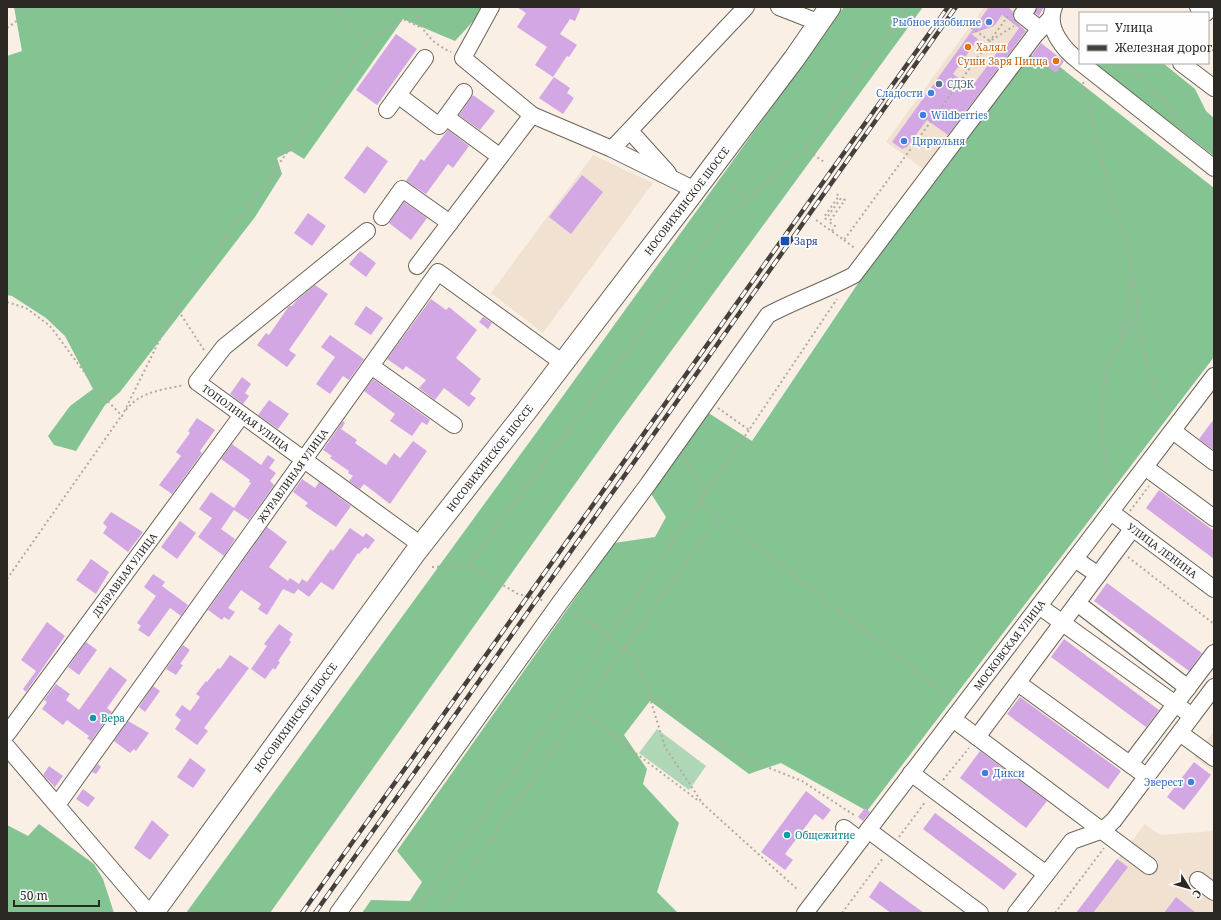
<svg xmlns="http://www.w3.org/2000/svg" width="1221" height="920" font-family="'Noto Serif',serif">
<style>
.built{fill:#f0e1d0}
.green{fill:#afd6b7}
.forest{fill:#83c492}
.building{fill:#d2a7e4;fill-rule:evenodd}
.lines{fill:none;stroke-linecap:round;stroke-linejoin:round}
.minor-casing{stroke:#6c645a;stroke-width:18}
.major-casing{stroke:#6c645a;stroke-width:23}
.path{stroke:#b2aaa2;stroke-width:2;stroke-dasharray:2 3;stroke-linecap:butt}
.minor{stroke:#fff;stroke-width:16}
.major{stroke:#fff;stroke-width:21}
.rail-casing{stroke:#45403b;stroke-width:4.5}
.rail{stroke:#fefefe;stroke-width:3;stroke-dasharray:9;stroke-linecap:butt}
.shop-dot{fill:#3f7fe0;stroke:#fefefe;stroke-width:1.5}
.food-dot{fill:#e8710a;stroke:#fefefe;stroke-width:1.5}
.service-dot{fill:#5c6f8a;stroke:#fefefe;stroke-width:1.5}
.transit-dot{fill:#1a4fb4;stroke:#fefefe;stroke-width:1.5}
.culture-dot{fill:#0f9aa8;stroke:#fefefe;stroke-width:1.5}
.labels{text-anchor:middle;stroke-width:3.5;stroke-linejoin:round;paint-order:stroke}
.shop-label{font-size:10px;fill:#366cbe;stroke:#fefefe;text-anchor:end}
.food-label{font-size:10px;fill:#c56008;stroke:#fefefe;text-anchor:start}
.service-label{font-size:10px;fill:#4e5e75;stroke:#fefefe;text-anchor:start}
.street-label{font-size:10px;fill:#2b2723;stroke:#fefefe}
.transit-label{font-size:10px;fill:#164399;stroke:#fefefe;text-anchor:start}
.culture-label{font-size:10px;fill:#0d838f;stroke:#fefefe;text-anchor:start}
</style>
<rect width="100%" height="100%" fill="#f9efe4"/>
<path class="built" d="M984,7H1041L927,172L886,142Z
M593,155L653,183L543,333L491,293Z
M1214,731V772L1194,757Z
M1145,824L1160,835L1214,831V913H1076Z"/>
<path class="green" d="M657,729L706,766L689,790L639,753Z"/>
<path class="forest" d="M14,7H482L479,15L455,41L403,19L304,159L291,151L277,158L282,174L255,217L120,392L105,405L76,451L54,445L48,436L70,406L93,389L65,336L46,318L12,296L7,295V56L22,51Z
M844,7H923L617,425L270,913H186L547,418Z
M1030,54L1056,72L1060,67L1214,188V357L867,811L781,763L749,774L650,701L624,735L647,769L643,784L679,823L657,892L678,913H362L371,900L410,901L422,882L397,851L614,543L655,537L666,517L650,492L707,412L752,441L871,264Z
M1093,63H1163L1195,89L1206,111L1214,118V156Z
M39,824L94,864L103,879L114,913H7V825L28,836Z"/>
<path class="building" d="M517,7H581L575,21L570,19L560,34L577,45L569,57L567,56L553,77L535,65L547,47L517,27L526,13Z
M989,7H1008L1013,12V18L1016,22L1026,31L948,135L927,120L907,147L902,149L892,142ZM1002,15L1019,28L1007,45L1004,43L971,88L953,74L978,39L971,34L994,26Z
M1037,7H1044L1039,16L1035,13Z
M396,34L417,49L377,105L356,90Z
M1041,43L1064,61L1056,73L1032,55Z
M554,77L570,88L567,93L574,98L563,114L539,98Z
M473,95L495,111L480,130L459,115Z
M448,130L469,146L453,168L448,164L426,194L406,181L421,159L424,161Z
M367,146L388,161L365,194L344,178Z
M582,175L603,192L571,234L549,217Z
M404,202L427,218L411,240L389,223Z
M308,213L326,226L312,246L294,233Z
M360,251L376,263L366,277L349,264Z
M315,285L328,294L289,350L296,355L287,367L257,345L266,333L269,335L289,306H292L297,300Z
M431,299L446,310L449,307L477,330L456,358L481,379L470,394L476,398L469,407L444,388L435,400L419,388L426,380L406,366L403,370L387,359Z
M366,306L383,318L371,335L354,324Z
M483,317L492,323L488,329L479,322Z
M330,335L364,359L349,380L343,376L330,394L316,384L335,357L321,347Z
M242,377L251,384L245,393L249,396L243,404L230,394Z
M373,379L430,420L427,425L422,422L412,436L390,421L395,414L364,391Z
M269,400L289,414L278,429L258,415Z
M197,418L215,430L200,451L202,453L172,494L159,485L181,456L176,452L190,433L188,431Z
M1214,419V450L1199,439Z
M343,421L345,423L341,429L357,440L355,443L386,465L394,453L400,458L413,441L427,451L390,504L364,484L360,489L349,481L353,476L348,473L349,471L330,458L332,456L323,450Z
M232,444L261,465L268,455L275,460L269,468L276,473L270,481L274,485L249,520L234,510L221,529L235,539L224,556L198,537L212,518L199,509L211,492L234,508L251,483L249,482L250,480L221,459Z
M302,479L315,488L319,482L351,506L336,527L305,506L308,503L293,492Z
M1159,490L1214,531V559L1146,508Z
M111,512L143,532L128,552L103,533L107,527L103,523Z
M180,521L196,533L177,559L161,547Z
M267,527L287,542L269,567L288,581L290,578L299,584L302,579L307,582L331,549L333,551L350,528L363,537L366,533L375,540L368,549L365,547L359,554L358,553L333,590L321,582L309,597L298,589L294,594L283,589L267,615L258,609L261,604L241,590L228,608L235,612L229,620L224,617L222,620L208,610Z
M91,559L109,572L96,594L76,580Z
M153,574L165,582L162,586L188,605L181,616L170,608L149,637L138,630L141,626L137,623L156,596L144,587Z
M1107,583L1202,653L1189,671L1094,601Z
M47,622L65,636L26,692L23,689L36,671L21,660Z
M279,624L293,634L289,640L291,642L278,661L280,662L275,670L273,668L265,679L251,669L267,646L264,644Z
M1064,639L1159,710L1146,727L1051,657Z
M86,642L97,650L79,675L68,667Z
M183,645L190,650L180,664L183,665L176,675L166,669Z
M230,655L249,668L204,728L208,731L197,745L175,729L181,720L175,715L182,705L190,711L200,697L196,694L206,681L207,682L218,668L220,669Z
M110,667L127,680L107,708L112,712L91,741L87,738L89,736L67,720L63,725L42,709L47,702L44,700L56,684L70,694L66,700L79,710Z
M153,686L160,691L145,712L139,707Z
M1020,697L1121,771L1108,789L1007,714Z
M128,721L149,733L136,751L134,749L130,753L114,741Z
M980,751L1047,801L1026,828L960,778Z
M190,758L206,770L193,788L177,777Z
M1194,762L1211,775L1184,810L1167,797Z
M98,764L101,767L96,774L92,772Z
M49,766L63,776L55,787L43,775Z
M83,789L95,798L88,807L76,799Z
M806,791L831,810L823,820L815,814L785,854L793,860L785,870L761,852Z
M865,808L870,812L863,821L858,817Z
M935,813L1017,874L1004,890L923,829Z
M152,820L169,835L150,860L134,848Z
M1117,859L1128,867L1093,913H1076Z
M880,881L924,913H891L869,897Z
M1176,897L1196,913H1164Z"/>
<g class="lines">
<g class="minor-casing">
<g id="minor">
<path d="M491,7L463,58L532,115"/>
<path d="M779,7L820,23"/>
<path d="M1028,7L1022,15L1040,29"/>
<path d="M1054,7C1045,28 1064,50 1080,62"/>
<path d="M1198,7L1206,13"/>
<path d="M425,58L398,95L439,126L446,117L499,156"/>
<path d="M1081,63L1214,168"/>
<path d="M1181,63L1214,88"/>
<path d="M387,110L398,95"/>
<path d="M446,117L464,92"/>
<path d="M630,131L668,173"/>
<path d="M612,149L746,7"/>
<path d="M382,217L402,189L450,223"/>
<path id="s1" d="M367,231L224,347L197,382L421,545"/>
<path d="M417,266L532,115L612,149L695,190"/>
<path d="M371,366L454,425"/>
<path d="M1173,431L1214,462"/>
<path d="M1145,467L1214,518"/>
<path id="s2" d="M1111,512L1214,589"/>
<path d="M1075,559L1098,575"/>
<path d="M1077,603L1188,688"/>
<path d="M1039,606L1192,716"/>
<path d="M1018,683L1146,776"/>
<path d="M953,719L1149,866"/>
<path d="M1180,733L1214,758"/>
<path id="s3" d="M7,734L242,415"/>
<path d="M977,737L1133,528"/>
<path d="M7,747L149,913"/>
<path d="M1130,764L1214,653"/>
<path d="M911,773L1046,874"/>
<path id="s4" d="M57,805L438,272L563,363"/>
<path d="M844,828L860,840"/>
<path d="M868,830L980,913"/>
<path d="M1198,880L1214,892"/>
<path d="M338,913L559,604L649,483L768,315C796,300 826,290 854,275L1035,35L1051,18"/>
<path id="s5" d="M805,913L1214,376"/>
<path d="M1016,913L1072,841L1103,830L1114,820L1214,687"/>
</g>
</g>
<g class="major-casing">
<g id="major">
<path id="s6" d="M153,913L415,553L524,414L695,190L794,59L830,7"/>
</g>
</g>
<path class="path" d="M334,7L365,44L403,19L420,27
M413,7C421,29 429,42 451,52
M959,19L990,41L1014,26
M7,28L36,7
M1123,63C1150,82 1162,100 1183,125
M1083,82L1113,205L1130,250L1132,277L1138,304L1136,316L1133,323L1107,364L1103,396L1100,427L1112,488
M805,149L824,162
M722,180L746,200
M816,220L844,240L1008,16
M832,231L835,226L829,222L845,200L841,198L826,219L824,217L839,196L835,193
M844,240L856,249
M7,302L26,308L50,326L99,392L122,416L176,307
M1137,317L1144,353L1156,393L1170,414
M1120,341L1132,278
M204,350L176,307L365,44
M718,408L749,430L837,299
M126,410C140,391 163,390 184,385
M685,456L704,494
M699,501L951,699
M1130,511L1149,486
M1128,557L1214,624
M469,565L518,594L545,601
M432,567L469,565L724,219L805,149L908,7
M7,579L122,415
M572,610L634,656L647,691L699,733L744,758L802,781L854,815
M648,692L665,747L703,804L797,889
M580,711L700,802
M943,780L969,748
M899,837L926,801
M415,913L608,637L749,430
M440,913L624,648L719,516
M842,913L883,858
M1055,913L1104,848"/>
<use href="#minor" class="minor"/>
<use href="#major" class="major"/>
<g class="rail-casing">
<path id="rail" d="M302,913L948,7
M315,913L956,7"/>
</g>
<use href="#rail" class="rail"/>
</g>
<g class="shop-dot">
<circle cx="989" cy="22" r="4"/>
<circle cx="931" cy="93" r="4"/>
<circle cx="923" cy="115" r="4"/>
<circle cx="904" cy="141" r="4"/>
<circle cx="985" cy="773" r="4"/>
<circle cx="1191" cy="782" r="4"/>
</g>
<g class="food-dot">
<circle cx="968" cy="47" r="4"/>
<circle cx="1056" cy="61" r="4"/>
</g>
<circle class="service-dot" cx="939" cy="84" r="4"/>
<rect class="transit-dot" x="780" y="236" width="10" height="10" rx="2"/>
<g class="culture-dot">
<circle cx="93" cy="718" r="4"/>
<circle cx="787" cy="835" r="4"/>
</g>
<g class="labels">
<g class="shop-label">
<text x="981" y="26">Рыбное изобилие</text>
<text x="923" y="97">Сладости</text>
<text x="931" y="119" text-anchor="start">Wildberries</text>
<text x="912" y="145" text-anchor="start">Цирюльня</text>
<text x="993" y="777" text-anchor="start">Дикси</text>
<text x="1183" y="786">Эверест</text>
</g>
<g class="food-label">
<text x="976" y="51">Халял</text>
<text x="1048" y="65" text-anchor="end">Суши Заря Пицца</text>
</g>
<g class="service-label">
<text x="947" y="88">СДЭК</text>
</g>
<g class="street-label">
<text dy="4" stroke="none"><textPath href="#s6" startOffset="890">НОСОВИХИНСКОЕ ШОССЕ</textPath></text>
<text dy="4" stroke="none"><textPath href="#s1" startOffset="289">ТОПОЛИНАЯ УЛИЦА</textPath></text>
<text dy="4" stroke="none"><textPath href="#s6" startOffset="566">НОСОВИХИНСКОЕ ШОССЕ</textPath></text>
<text dy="4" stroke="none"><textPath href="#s4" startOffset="405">ЖУРАВЛИНАЯ УЛИЦА</textPath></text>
<text dy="4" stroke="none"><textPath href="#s2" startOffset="64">УЛИЦА ЛЕНИНА</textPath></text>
<text dy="4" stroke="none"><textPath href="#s3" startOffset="198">ДУБРАВНАЯ УЛИЦА</textPath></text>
<text dy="4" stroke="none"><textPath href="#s5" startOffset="337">МОСКОВСКАЯ УЛИЦА</textPath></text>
<text dy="4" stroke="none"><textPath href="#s6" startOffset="242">НОСОВИХИНСКОЕ ШОССЕ</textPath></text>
</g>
<g class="transit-label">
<text x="794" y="245">Заря</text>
</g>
<g class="culture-label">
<text x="101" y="722">Вера</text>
<text x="795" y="839">Общежитие</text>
</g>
</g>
<rect width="1221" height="920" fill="none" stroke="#2b2723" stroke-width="16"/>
<rect x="1079" y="12" width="130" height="52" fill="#fefefe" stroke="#aaa8a6"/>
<rect x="1087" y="25" width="20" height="6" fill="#ffffff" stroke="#aaa8a6"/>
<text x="1115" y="32" font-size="12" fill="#2b2723">Улица</text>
<rect x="1087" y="45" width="20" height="6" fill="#45403b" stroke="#aaa8a6"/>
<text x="1115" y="52" font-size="12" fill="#2b2723">Железная дорога</text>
<g transform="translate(1189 888) rotate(127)" stroke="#fefefe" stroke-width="3" paint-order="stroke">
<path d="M0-3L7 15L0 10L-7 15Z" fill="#2b2723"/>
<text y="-6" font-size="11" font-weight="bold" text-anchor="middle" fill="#2b2723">С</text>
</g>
<path d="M14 900v6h85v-6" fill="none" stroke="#2b2723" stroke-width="2"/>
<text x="20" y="900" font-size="12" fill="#2b2723" stroke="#fefefe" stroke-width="3" paint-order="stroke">50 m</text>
</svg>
